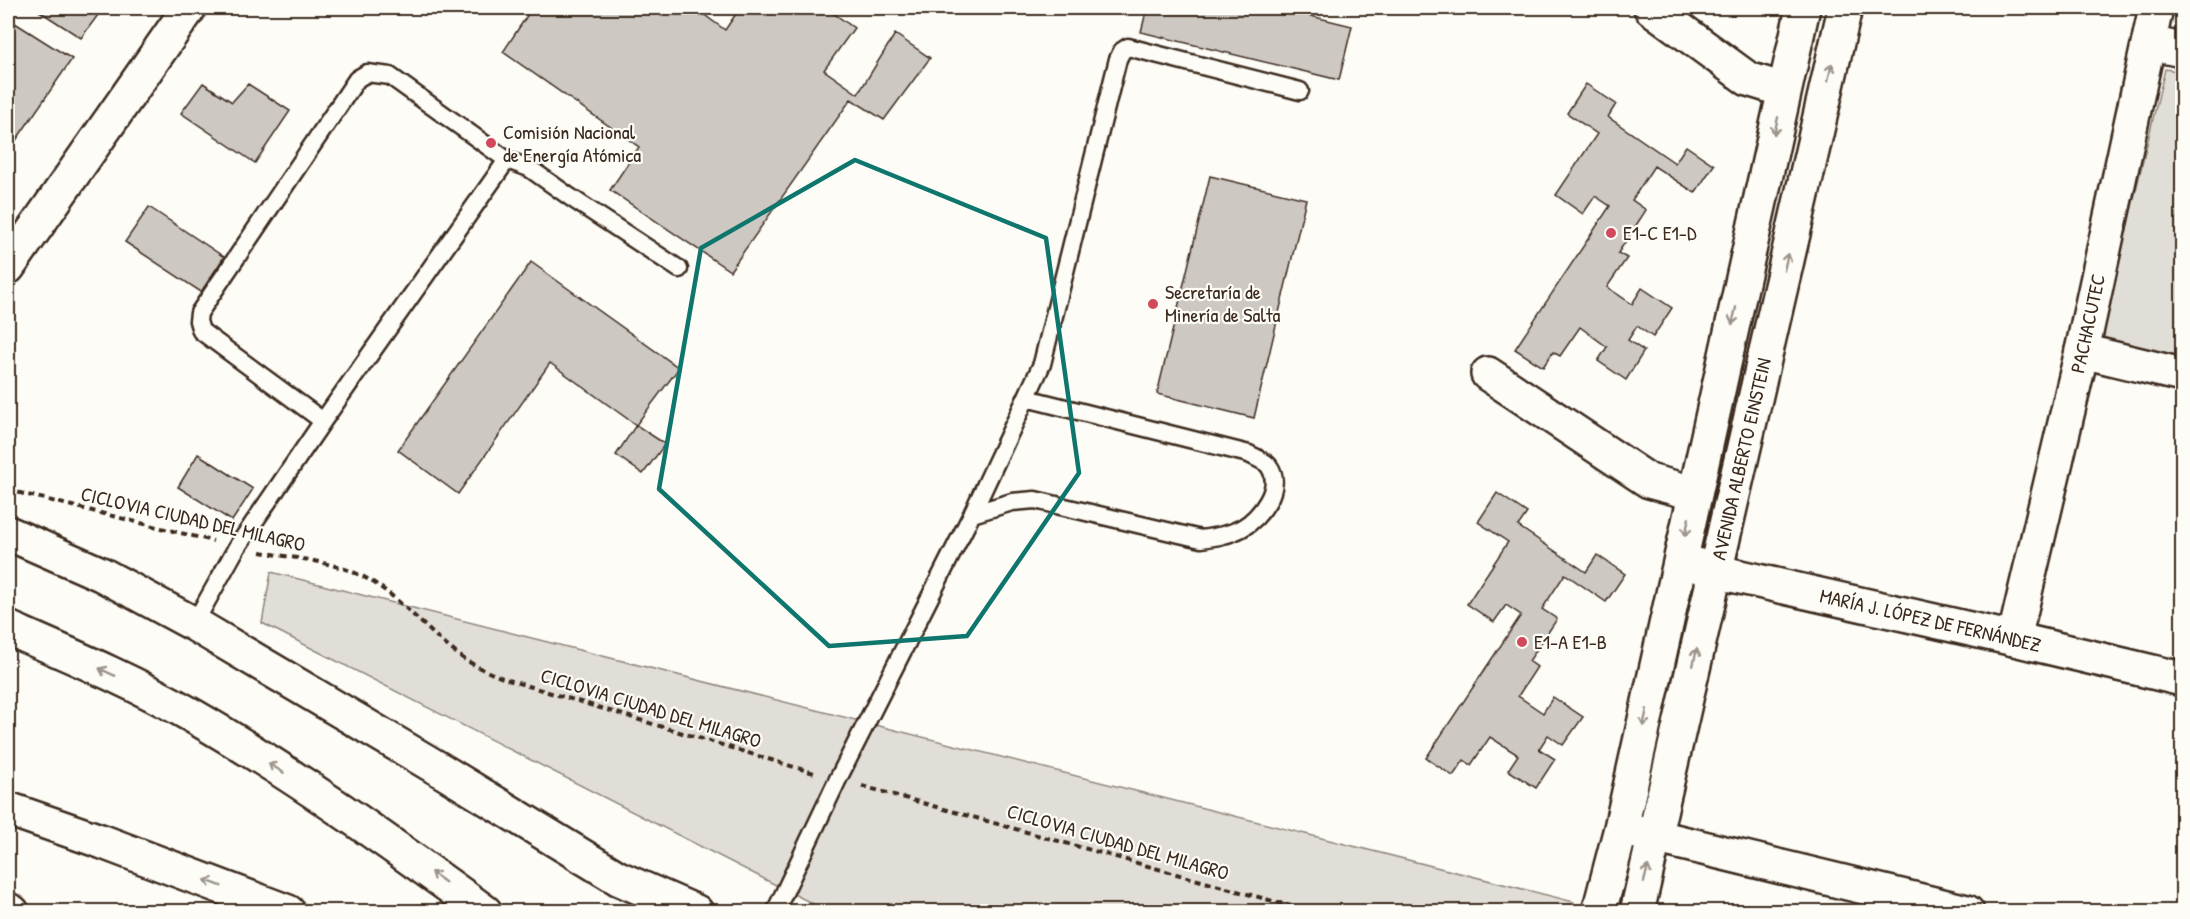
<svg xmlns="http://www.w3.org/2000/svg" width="2190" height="919" font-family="'Patrick Hand',sans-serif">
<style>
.green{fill:#e1ded7;stroke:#8e847a;stroke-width:1.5}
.building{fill:#cdc8c2;stroke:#3b2a1e;stroke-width:1.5}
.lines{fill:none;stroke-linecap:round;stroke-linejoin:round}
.lane-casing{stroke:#3b2a1e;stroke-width:21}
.street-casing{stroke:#3b2a1e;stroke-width:38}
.secondary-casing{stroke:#3b2a1e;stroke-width:38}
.primary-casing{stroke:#3b2a1e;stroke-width:38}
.path{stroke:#3b2a1e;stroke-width:4;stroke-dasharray:6 4.5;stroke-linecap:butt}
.lane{stroke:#fdfcf7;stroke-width:16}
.street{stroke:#fdfcf7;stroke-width:33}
.secondary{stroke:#fdfcf7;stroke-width:33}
.primary{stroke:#fdfcf7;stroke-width:33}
.oneway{stroke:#9c938a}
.marked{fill:none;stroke:#0f766e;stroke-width:4.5;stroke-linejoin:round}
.poi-dot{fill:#d1495b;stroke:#fdfcf7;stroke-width:2}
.labels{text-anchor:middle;stroke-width:4.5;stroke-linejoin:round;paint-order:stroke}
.poi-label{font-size:20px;fill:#3b2a1e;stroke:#fdfcf7;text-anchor:start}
.street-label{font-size:20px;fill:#3b2a1e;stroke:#fdfcf7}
</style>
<rect width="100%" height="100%" fill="#fdfcf7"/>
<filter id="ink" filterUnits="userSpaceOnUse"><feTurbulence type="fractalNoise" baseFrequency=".0167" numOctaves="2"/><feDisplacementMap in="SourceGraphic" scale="12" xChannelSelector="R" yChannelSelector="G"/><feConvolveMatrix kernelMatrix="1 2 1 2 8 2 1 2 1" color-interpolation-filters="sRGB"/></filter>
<g filter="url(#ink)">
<path class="green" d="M2165,69L2182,72V370L2097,353Z
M271,572L1574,902L1572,912L827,911L262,623Z"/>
<path class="building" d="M37,8H86L98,15L81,38L36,9Z
M532,8H695L725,30L740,8H826L854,28L824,70L858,94L895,34L930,58L884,120L851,99L730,271L610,190L639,147L503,52Z
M1147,8H1278L1352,26L1339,80L1141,32Z
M15,23L72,59L8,152V35Z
M203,83L232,102L248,84L290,111L255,163L181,113Z
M1586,84L1616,104L1608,117L1675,163L1686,146L1714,165L1695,193L1654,166L1632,200L1646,210L1618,253L1627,258L1607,287L1632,304L1642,288L1672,308L1653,337L1637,326L1628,340L1644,351L1626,380L1598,361L1607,347L1580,327L1560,356L1553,352L1543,367L1515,349L1610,206L1595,196L1583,214L1556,195L1597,134L1567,113Z
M1210,176L1306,199L1254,418L1157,394Z
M149,207L224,257L201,292L125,242Z
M531,262L679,368L636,425L550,363L458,494L398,450Z
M636,425L665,444L643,474L616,455Z
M198,454L253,489L232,521L178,487Z
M1497,493L1527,513L1518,526L1586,572L1597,555L1625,574L1606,602L1565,574L1542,609L1557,619L1529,661L1537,667L1518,696L1543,713L1553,697L1583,717L1563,745L1548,735L1539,749L1555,759L1536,788L1508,770L1518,755L1490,737L1471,765L1464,760L1453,776L1426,758L1521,615L1506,605L1494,622L1467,604L1508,542L1478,522Z"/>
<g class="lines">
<g class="lane-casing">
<path id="lane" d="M507,160L323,421L201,331L198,321L199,313L357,79L367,73L390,76L507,160L529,168L570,197L679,269
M972,514L1012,502L1035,500L1201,539C1215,537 1229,535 1242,528C1260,518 1284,487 1269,466C1265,461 1254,457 1249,454L1026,398
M194,624L237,547L323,421
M775,912L838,779L972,514L1042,364L1118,59L1122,51L1128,47L1300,91"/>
</g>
<g class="street-casing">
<g id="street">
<path d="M1651,8L1748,79L1784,90"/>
<path d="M2149,43L2182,50"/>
<path d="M8,267L189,8"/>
<path d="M2082,351L2182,375"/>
<path d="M1488,374L1649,481L1694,493"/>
<path id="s1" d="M1693,564L1714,571L2014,639L2182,679"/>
<path id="s2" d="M2014,639L2082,351L2156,8"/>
<path d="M1633,831L1967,912"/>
<path d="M1599,912L1621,828L1803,8"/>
<path id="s3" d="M1637,912L1845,8"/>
</g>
</g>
<g class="secondary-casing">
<path id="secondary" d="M8,533L101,574L194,624L439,769L618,878L696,912"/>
</g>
<g class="primary-casing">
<path id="primary" d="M8,628C70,655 134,682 193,716C295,775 390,843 485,912
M8,809L103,842L288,912
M8,910L12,912"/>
</g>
<path class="path" d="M8,490L213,541
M261,552C293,558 330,561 360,575C397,593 424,629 456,653C471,665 488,672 505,679L814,773
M862,786L1312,912"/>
<use href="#lane" class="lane"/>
<use href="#street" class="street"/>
<use href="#secondary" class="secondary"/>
<use href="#primary" class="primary"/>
</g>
<defs><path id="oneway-shaft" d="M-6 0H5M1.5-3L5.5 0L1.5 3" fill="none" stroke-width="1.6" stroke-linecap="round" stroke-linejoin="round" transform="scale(1.5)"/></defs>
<g class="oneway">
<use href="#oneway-shaft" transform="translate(1830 72) rotate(-77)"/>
<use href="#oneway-shaft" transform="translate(1776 126) rotate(103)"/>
<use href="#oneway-shaft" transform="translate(1786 262) rotate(-77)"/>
<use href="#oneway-shaft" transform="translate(1734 316) rotate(103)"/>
<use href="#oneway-shaft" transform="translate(1687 527) rotate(102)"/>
<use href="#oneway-shaft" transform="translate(1695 657) rotate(-78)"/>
<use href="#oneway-shaft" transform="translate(107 672) rotate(-155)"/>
<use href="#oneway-shaft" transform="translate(1645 718) rotate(102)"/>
<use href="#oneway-shaft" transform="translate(276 768) rotate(-148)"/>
<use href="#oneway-shaft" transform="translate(1646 874) rotate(-76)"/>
<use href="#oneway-shaft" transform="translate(438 877) rotate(-144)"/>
<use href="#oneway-shaft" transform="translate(213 883) rotate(-159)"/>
</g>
</g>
<path class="marked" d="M855,160L1046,238L1079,473L967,636L829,646L659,489L701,248Z"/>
<g class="poi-dot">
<circle cx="491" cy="143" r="6"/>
<circle cx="1611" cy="233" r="6"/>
<circle cx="1153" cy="304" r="6"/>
<circle cx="1522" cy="642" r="6"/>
</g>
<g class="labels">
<g class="poi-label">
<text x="503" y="139">Comisión Nacional<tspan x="503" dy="23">de Energía Atómica</tspan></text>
<text x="1623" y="240">E1-C E1-D</text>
<text x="1165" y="299">Secretaría de<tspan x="1165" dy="23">Minería de Salta</tspan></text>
<text x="1534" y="649">E1-A E1-B</text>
</g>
<g class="street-label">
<text dy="7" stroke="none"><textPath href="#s2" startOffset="324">PACHACUTEC</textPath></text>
<text dy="7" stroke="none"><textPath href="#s3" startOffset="465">AVENIDA ALBERTO EINSTEIN</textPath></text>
<text transform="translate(193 519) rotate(13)" y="7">CICLOVIA CIUDAD DEL MILAGRO</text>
<text dy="7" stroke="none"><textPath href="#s1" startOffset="244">MARÍA J. LÓPEZ DE FERNÁNDEZ</textPath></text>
<text transform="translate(651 708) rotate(17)" y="7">CICLOVIA CIUDAD DEL MILAGRO</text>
<text transform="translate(1118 842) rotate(16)" y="7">CICLOVIA CIUDAD DEL MILAGRO</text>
</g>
</g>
<rect width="2190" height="919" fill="none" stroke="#fdfcf7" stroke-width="30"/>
<rect x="15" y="15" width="2160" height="889" fill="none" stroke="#3b2a1e" stroke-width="2" filter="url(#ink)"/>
</svg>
